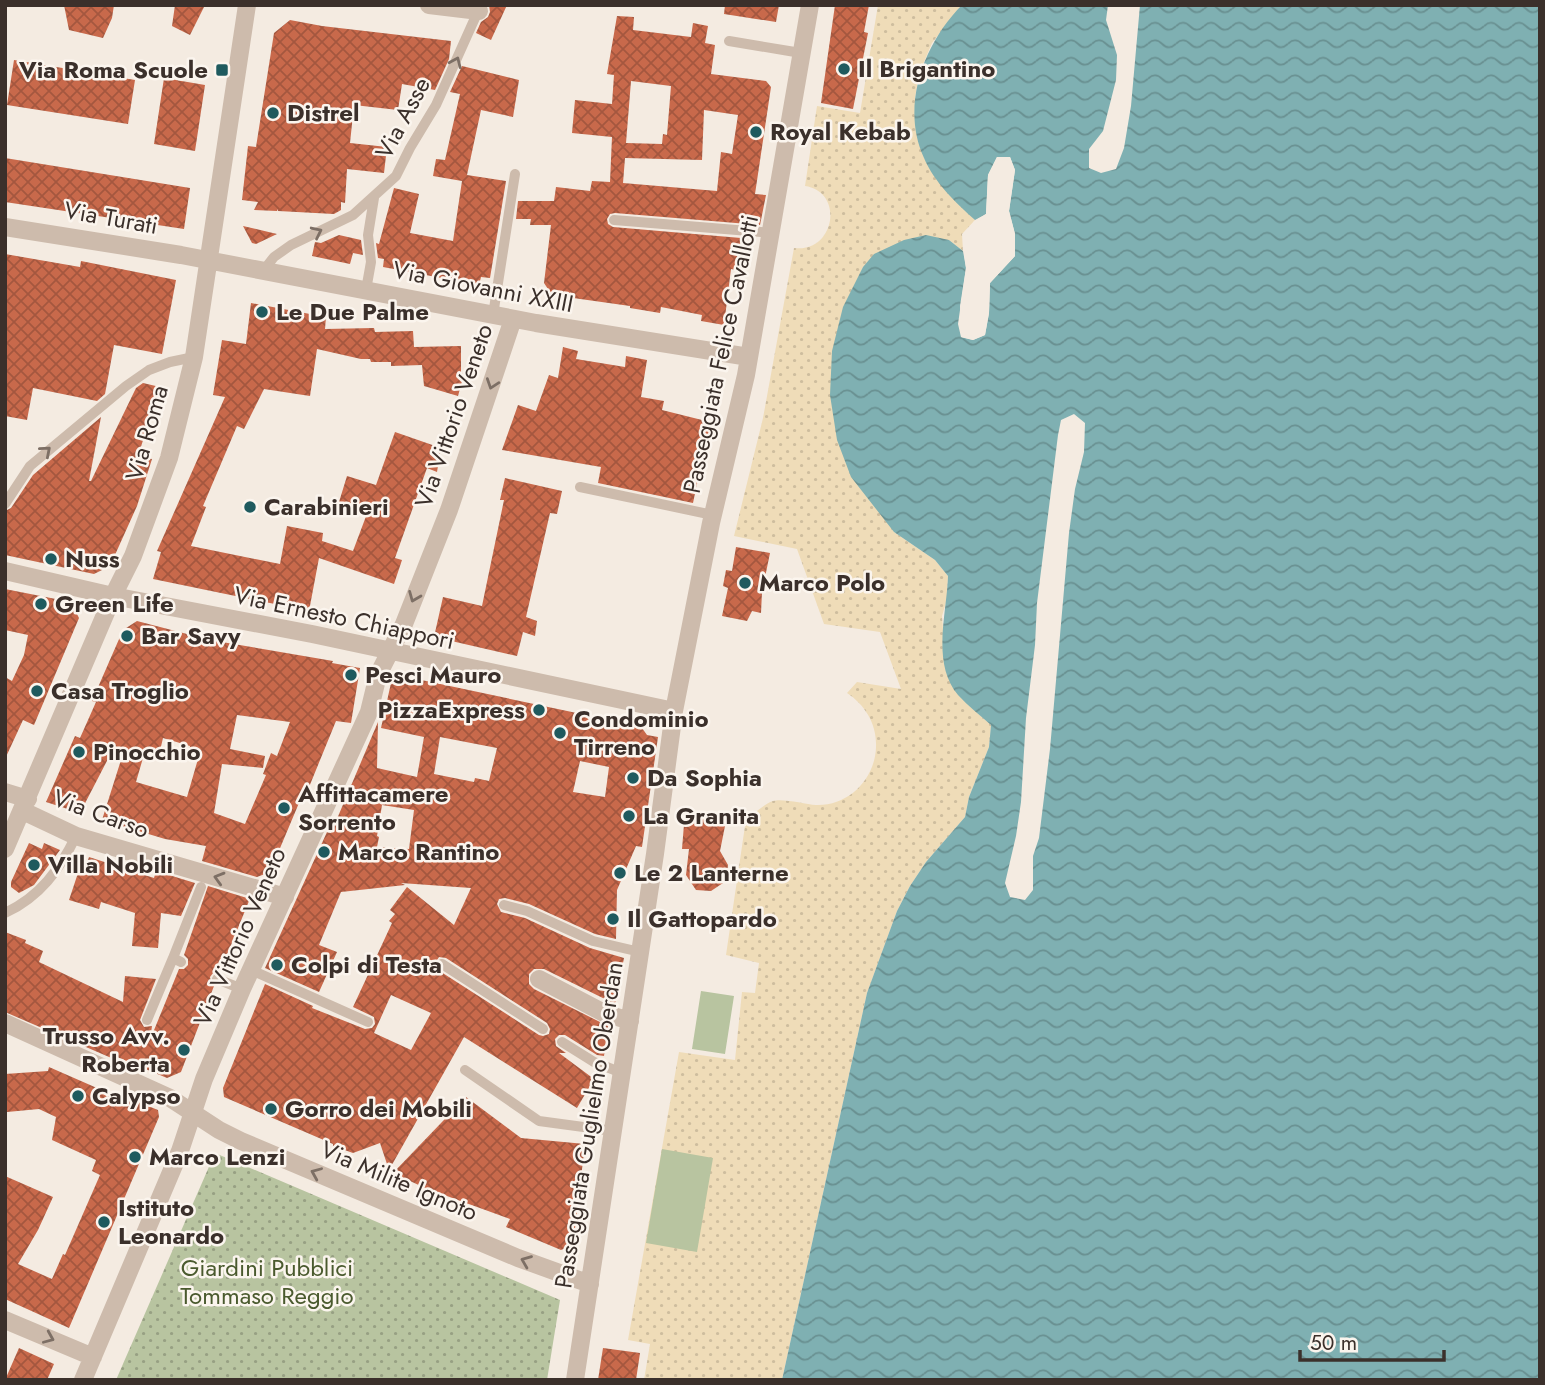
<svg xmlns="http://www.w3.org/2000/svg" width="1545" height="1385" font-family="Jost,sans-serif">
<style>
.sand{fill:url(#sand-dots)}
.park{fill:url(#park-dots)}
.pitch{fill:#b8c4a0}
.water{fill:url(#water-waves)}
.pier{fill:#f4ebe1}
.building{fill:url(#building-cross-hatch);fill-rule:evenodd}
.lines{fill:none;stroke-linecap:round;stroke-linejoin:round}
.lane{stroke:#cdbbac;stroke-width:10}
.street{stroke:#cdbbac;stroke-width:18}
.oneway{stroke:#7d6f65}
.poi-dot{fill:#1f5a5e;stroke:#fbf5ee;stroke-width:2.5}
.labels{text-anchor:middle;stroke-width:5;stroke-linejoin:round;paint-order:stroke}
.poi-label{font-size:24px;font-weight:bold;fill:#3b302b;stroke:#fbf5ee;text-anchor:start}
.street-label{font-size:24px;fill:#3b302b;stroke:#fbf5ee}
.park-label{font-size:24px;fill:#4a5a2e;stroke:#fbf5ee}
</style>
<defs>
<pattern id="sand-dots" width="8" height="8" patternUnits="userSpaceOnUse" patternTransform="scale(1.75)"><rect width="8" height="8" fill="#efdcb8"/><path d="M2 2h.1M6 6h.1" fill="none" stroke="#cebd9e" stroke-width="1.8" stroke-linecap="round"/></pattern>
<pattern id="park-dots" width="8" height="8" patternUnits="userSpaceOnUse" patternTransform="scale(1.75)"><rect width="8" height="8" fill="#b8c4a0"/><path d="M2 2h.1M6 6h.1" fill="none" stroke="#97a083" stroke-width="1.8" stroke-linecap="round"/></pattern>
<pattern id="water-waves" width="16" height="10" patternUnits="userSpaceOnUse" patternTransform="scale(1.75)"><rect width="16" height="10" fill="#7fb0b2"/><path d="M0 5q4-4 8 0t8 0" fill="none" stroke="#699091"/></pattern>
<pattern id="building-cross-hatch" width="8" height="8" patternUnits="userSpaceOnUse" patternTransform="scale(1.75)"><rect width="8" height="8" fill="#c8694b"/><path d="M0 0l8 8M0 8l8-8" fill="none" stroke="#a4573f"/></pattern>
</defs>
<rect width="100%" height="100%" fill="#f4ebe1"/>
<path class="sand" d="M878,5H962L932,43L919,74L915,98L924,158L947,191L975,220L962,234L963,251L949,240L863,267L857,281L894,532L935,560L948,576L947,599L942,616L946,669L971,707L991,725L989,747L969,797L965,817L926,862L910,886L897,911L867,993L782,1380H644L650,1344L628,1340L679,1052L735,1060L742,992L755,993L759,963L726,955L746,819C754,814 764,804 773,801C782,798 805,804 816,805C849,806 875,779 876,747C877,724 865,705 847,693L857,682L901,689L880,632L824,624L797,549L734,536L763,418L794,248C835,253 845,192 805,186L817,106L860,113Z"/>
<path class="park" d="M215,1153L560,1300L547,1380H116Z"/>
<path class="pitch" d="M701,991L734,996L725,1054L692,1049Z
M662,1149L713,1158L697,1252L646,1243Z"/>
<path class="water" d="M962,5H1540V1380H782L867,993L897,911L910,886L926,862L965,817L969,797L989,747L991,725C980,715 968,706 958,695C931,663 947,613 948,576L935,560L894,532L851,477L837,440L830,395L832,351L843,307L863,267L874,254L904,240L926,235L949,240L963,251L966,268L960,306L961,337L973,340L985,335L989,313L990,283L1015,256V234L1009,211L1015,170L1010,157H997L988,175L986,214L975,220C956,203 934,182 924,158C900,106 924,43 962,5Z"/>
<path class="pier" d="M1108,5H1140L1131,106L1124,148L1116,169L1101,173L1089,168V149L1103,131L1116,80L1117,55L1106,20Z
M997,157H1010L1015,170L1009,211L1015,234V256L990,283L989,313L985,335L973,340L961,337L958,324L966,268L963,247L966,250L970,268L961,324L964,334L973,336L982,333L986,313L987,281L1012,255V235L1005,211L1011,171L1008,160L999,161L991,176L989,216L977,223L973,222L986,214L988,175Z
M1074,414L1085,423L1084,452L1075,489L1069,533L1050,749L1039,838L1033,856V890L1025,900L1010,897L1005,883L1016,836L1021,802L1026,718L1035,645L1037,603L1058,435L1061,420Z"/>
<path class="building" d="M64,5H114L112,18L103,38L69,30Z
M175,5H205L190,35L172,26Z
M489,5H507L491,40L476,33L481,22L488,17L490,12Z
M725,5H779L776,22L724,14Z
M835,5H869L864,32L868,33L853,109L821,103Z
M617,16L634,17L633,30L691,37L693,23L708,26L705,43L715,45L711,74L766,81L771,87L755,194L766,195L760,225L615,213L610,214L607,219L608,224L613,227L741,238L736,270L731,269L724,325L701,321L702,315L661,307L660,313L630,308V306L552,295L544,283L551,225H530L531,219H516L518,201H554L556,187L590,191L592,181L610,182L612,137L572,133L575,100L612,104L614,75L607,74ZM631,81L671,86L667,135L663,134L662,144L626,143ZM704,110L738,115L732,154L721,152L717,191L623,183L625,158L702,160Z
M290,20L322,26L451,41L449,59L435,90L402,84L398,110L354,105L350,143L387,147L384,173L347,169L345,203L341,202V210L334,214L278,211V209L277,211L254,210L258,202L242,200L248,146L256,147L274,33Z
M14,60L135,80L128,124L7,105Z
M462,66L519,80L513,117L481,110L467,175L506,181L490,278L481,277L479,285L383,267L384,259L378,258L376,243L379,244L394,188L419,194L410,233L453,241L462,181L433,176L436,159L445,160L460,94L450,92Z
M164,78L205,85L195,151L154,144Z
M5,158L190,188L184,229L5,202Z
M243,226L277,234L256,244L252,243Z
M339,235L361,240L363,255L353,253L350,264L312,256L315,242L321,243Z
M5,254L80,267L81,261L176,280L162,354L114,345L105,394L97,401L33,388L27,420L5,416Z
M251,303L326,317L325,329L374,328L375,332L413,331L414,347L461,346V373L464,374L458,396L424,386L422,365L391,366V362H371L370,359H361L317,349L310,396L264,389L244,429L237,426L203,506L206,507L191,546L280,564L287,526L323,533L322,541L353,551L368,511L339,502L347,476L376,485L395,432L441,448L437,472L427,468L395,558L402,560L394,584L319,558L309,611L153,579L161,552L157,551L225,397L213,395L222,340L246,344Z
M563,347L578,351L576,359L625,367L626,356L647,360L641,397L664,401L662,410L714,423L706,455H703L693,503L598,483L601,467L502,450L518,405L536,411L549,375L558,378Z
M143,383L160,387L138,456L152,459L137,506L110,566L94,574L5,555V511L11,508L33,475L101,417L89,481H91L136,388Z
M505,478L562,491L557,514L550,513L526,617L537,621L535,636L523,632L517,656L434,637L443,597L482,606L504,500H500Z
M736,547L770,553L762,592L761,613L752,611L747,621L722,616L728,588L723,586L726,570L732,571Z
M5,589L71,602L79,618L34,725L23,720L5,759V677L12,681L24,655L28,635L5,630Z
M137,621L210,640L333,661L332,663L360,668L351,723L336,721L307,792L304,791L270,872L257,877L202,861L206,846L165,839L102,820L121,760L110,755L80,813L46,802L75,736L80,738L96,702L92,701L123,630ZM237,715L290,722L277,756L271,753L263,774L266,775L245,824L214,813L222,764L263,768L265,756L230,749ZM163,738L190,746L188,757L198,759L187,797L136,782L145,751L159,755Z
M393,674L605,719L604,722L642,728L647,735L658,737L642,847L636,846L617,890L616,939L595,934L529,904L505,898L499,899L497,904L501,912L525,918L590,948L624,958L615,1004L544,969H534L529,974V984L534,989L608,1026L604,1056L597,1055L565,1035H559L555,1039L556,1046L566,1053H559L594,1079L577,1108L464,1037L389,1170L380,1143L353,1153L333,1146V1144L224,1097L223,1088L265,984L313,1006L312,1008L365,1029L372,1028L375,1024L374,1017L353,1007L392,923L389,921L395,914L390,910L407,887L454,925L471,888L401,883L405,885L341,892L319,945L337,952L319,992L265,968L322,843L327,832L331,833L378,722L377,768L417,777L424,737L381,728ZM440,737L497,748L489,781L475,778L474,782L434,774ZM580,761L609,767L605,797L573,792ZM382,805L414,810L409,849L377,847L379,837L377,836ZM439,957L446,958L547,1023L550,1029L549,1034L543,1036L539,1035L438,970L435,963ZM391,995L431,1013L411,1050L374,1033Z
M685,812L727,816L720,851L728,865L726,881L711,891L696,890L686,875L689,849H682Z
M29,843L42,849L44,843L60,850L34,885L19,893L11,887V882Z
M89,857L154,878L156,871L195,883L181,916L161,913L158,948L132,946L135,913L101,902L99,909L69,900L78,873L83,875Z
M208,886L247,898L249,901L220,972L213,973L210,977L211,983L214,986L181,1072L167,1078L117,1057L116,1060L5,1012V932L26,940L25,943L43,951L39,962L123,1002L125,976L156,979L140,1020L144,1027L152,1026L150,1040L179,969H184L188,965V959L184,955Z
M49,1067L122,1099L123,1096L158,1110L159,1117L69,1328L5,1299V1176L53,1197L38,1230L18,1264L52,1279L63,1254L65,1255L100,1175L92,1171L96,1160L52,1140L56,1117L39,1109L7,1112L5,1074L48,1071Z
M466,1097L521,1138L585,1144L573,1245L561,1250L506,1227L510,1219L425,1188L393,1173Z
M19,1348L54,1364L47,1380H5Z
M603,1348L640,1353L636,1380H598Z"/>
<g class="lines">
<path class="lane" d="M729,41L801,53
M614,220L772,233
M263,271L274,257L291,245L353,215L396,176L410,148L436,105L479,9
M366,290L371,262L368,235L374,198
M493,315L515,174
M580,487L713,515
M5,504L30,466L126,386L149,370L170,362L194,357
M504,905L527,911L593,941L640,952
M5,913C40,897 60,869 76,836
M181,962L173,958L201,887
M442,964L543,1029
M251,970L368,1022
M217,979L242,989
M147,1020L173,958
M562,1042L594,1062L622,1073
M465,1070L539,1121L613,1131"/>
<path class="street" d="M429,5L479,11
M5,227L181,255L536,323L749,357
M5,571L113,596L312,634L674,711
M5,792L28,799
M23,811L76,836L285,897
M5,849L113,596L133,556L169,458L194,357L247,5
M539,979L604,1013L630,1021
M5,1023L170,1098L219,1130L241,1141L518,1258L590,1284
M5,1320L93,1357
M83,1380L180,1151L204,1079L242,989L369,712L378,675L404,624L449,510L513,319
M575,1380L655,854L674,711L711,523L746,375L810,5"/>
</g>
<defs><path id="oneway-chevron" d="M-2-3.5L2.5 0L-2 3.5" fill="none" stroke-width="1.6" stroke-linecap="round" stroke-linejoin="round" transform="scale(1.75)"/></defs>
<g class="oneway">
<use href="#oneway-chevron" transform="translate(456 62) rotate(-66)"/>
<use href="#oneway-chevron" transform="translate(317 232) rotate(-26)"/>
<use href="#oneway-chevron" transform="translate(492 384) rotate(109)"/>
<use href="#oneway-chevron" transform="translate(46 451) rotate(-41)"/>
<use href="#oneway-chevron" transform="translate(414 597) rotate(112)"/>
<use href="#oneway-chevron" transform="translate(219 878) rotate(-164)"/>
<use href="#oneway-chevron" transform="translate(316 1173) rotate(-157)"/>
<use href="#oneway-chevron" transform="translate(526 1261) rotate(-158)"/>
<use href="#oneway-chevron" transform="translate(49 1338) rotate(23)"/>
</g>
<g class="poi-dot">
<circle cx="844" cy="69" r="7"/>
<rect x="215" y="63" width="14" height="14" rx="3.5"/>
<circle cx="273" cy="113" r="7"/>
<circle cx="756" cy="132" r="7"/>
<circle cx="262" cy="312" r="7"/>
<circle cx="250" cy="507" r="7"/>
<circle cx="51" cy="559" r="7"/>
<circle cx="745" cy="583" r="7"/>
<circle cx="41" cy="604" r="7"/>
<circle cx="127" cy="636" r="7"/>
<circle cx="351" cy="675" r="7"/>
<circle cx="37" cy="691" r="7"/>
<circle cx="539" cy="710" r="7"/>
<circle cx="560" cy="733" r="7"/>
<circle cx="79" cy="752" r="7"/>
<circle cx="633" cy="778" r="7"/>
<circle cx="284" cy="808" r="7"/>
<circle cx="629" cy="816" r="7"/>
<circle cx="324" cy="852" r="7"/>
<circle cx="34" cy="865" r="7"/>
<circle cx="620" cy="873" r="7"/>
<circle cx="613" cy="919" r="7"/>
<circle cx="277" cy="965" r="7"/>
<circle cx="184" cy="1050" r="7"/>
<circle cx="78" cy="1096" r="7"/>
<circle cx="271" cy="1109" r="7"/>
<circle cx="135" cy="1157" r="7"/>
<circle cx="104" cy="1222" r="7"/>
</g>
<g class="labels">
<g class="poi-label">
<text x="858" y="77">Il Brigantino</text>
<text x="208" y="78" text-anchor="end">Via Roma Scuole</text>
<text x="287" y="121">Distrel</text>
<text x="770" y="140">Royal Kebab</text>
<text x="276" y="320">Le Due Palme</text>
<text x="264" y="515">Carabinieri</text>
<text x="65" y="567">Nuss</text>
<text x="759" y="591">Marco Polo</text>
<text x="55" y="612">Green Life</text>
<text x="141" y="644">Bar Savy</text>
<text x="365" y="683">Pesci Mauro</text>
<text x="51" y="699">Casa Troglio</text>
<text x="525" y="718" text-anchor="end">PizzaExpress</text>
<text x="574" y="727">Condominio<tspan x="574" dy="28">Tirreno</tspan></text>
<text x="93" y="760">Pinocchio</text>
<text x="647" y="786">Da Sophia</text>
<text x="298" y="802">Affittacamere<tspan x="298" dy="28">Sorrento</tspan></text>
<text x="643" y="824">La Granita</text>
<text x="338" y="860">Marco Rantino</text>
<text x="48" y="873">Villa Nobili</text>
<text x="634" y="881">Le 2 Lanterne</text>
<text x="627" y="927">Il Gattopardo</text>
<text x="291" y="973">Colpi di Testa</text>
<text x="170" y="1044" text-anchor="end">Trusso Avv.<tspan x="170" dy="28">Roberta</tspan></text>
<text x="92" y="1104">Calypso</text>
<text x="285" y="1117">Gorro dei Mobili</text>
<text x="149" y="1165">Marco Lenzi</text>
<text x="118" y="1216">Istituto<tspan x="118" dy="28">Leonardo</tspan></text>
</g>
<g class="street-label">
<text transform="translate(403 118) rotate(-62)" y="8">Via Asse</text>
<text transform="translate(111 218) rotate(10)" y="8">Via Turati</text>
<text transform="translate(483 287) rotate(11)" y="8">Via Giovanni XXIII</text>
<text transform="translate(721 354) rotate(-78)" y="8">Passeggiata Felice Cavallotti</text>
<text transform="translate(454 416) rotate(-71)" y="8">Via Vittorio Veneto</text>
<text transform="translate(147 433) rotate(-74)" y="8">Via Roma</text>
<text transform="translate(344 618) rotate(12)" y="8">Via Ernesto Chiappori</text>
<text transform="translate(101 814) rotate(20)" y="8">Via Carso</text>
<text transform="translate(240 937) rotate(-66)" y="8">Via Vittorio Veneto</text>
<text transform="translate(589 1125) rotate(-81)" y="8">Passeggiata Guglielmo Oberdan</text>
<text transform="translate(399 1181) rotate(23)" y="8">Via Milite Ignoto</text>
</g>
<g class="park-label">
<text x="267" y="1276">Giardini Pubblici<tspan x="267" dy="28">Tommaso Reggio</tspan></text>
</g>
</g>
<rect width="1545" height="1385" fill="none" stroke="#3b302b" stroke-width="14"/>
<path d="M1300 1350v10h144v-10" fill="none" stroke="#3b302b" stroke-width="3.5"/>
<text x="1310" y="1350" font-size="21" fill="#3b302b" stroke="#fbf5ee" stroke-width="5" paint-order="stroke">50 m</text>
</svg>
